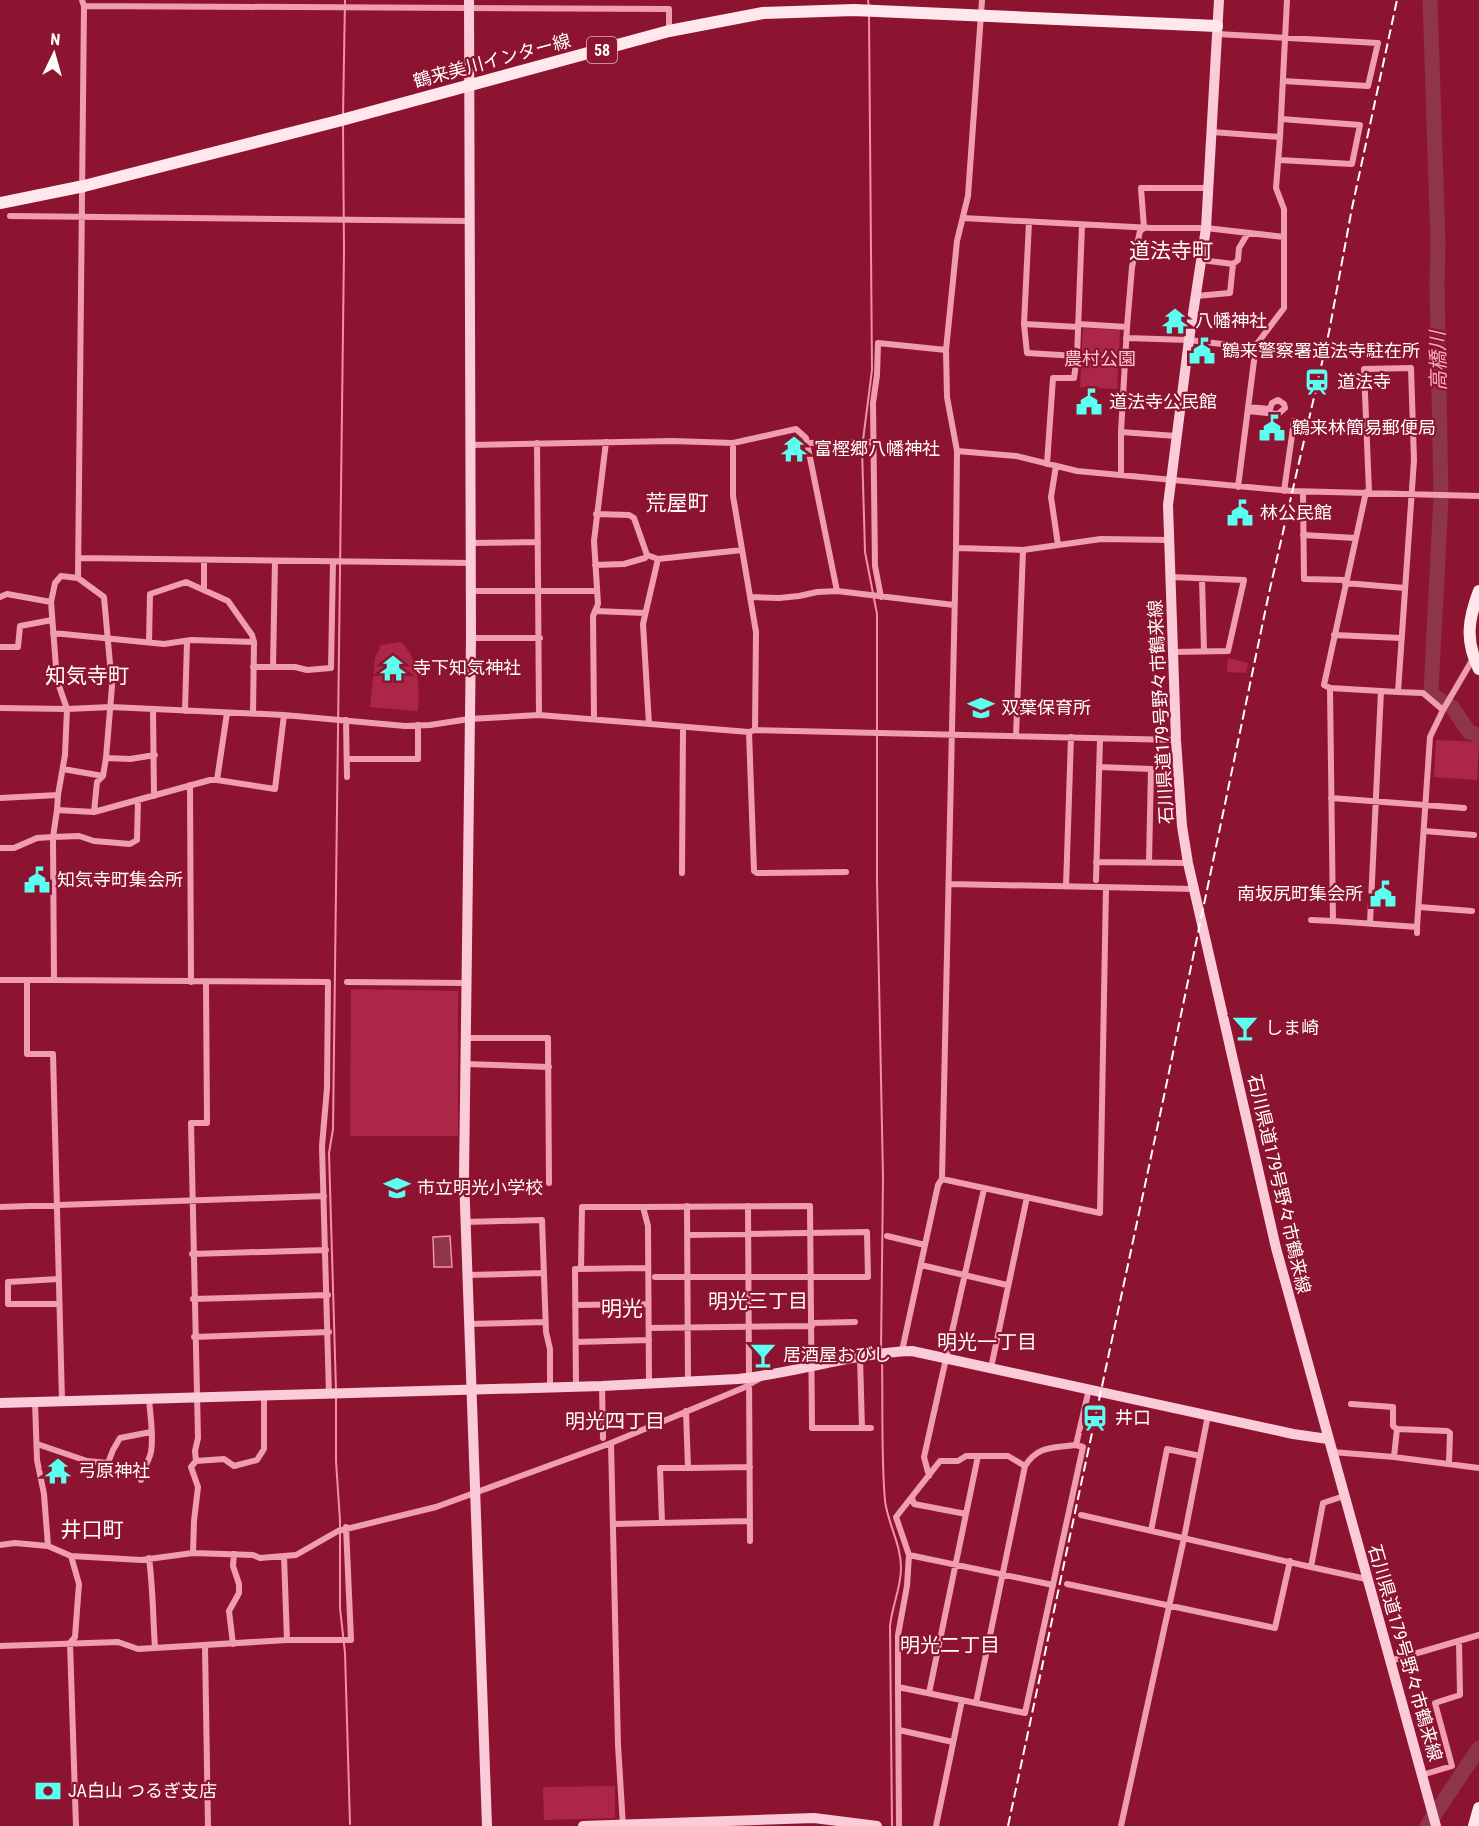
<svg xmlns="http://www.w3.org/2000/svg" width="1479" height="1826" font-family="'Roboto Condensed','Noto Sans JP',sans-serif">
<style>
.green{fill:#ac2648}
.water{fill:#8e354a;stroke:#f48faa;stroke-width:1.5}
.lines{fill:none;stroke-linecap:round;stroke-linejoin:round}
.stream{stroke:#f48faa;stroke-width:2}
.river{stroke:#8e354a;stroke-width:15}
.street{stroke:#f09db2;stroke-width:6}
.secondary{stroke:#fbcbd7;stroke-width:10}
.primary{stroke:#ffe7eb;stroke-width:12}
.rail{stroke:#fff;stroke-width:2;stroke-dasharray:10 4.5;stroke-linecap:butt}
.labels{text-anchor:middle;stroke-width:4.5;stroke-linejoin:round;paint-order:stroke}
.shield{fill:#8d1431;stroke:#ddb8c1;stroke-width:1.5}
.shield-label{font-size:16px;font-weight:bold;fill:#fff}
.street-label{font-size:18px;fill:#fff;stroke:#8d1431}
.poi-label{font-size:18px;fill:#fff;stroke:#8d1431;text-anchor:start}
.park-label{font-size:18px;fill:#fcc4d2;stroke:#8d1431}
.water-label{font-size:20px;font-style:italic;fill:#f8a9bd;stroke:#8d1431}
.neighbourhood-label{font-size:20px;fill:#fff;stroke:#8d1431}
.quarter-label{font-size:21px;fill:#fff;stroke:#8d1431}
</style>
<rect width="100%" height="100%" fill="#8d1431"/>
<path class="green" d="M1083,328L1120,330L1117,389L1080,387Z
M401,642C419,658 420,689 418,711L370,707L375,658L381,645Z
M1228,658L1248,663L1246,673L1227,672Z
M1436,740L1479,742L1477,780L1434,777Z
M351,989L458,991V1136H350Z
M615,1786V1818L544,1820L543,1787Z"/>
<path class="water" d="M450,1236L452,1267H434L433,1237Z"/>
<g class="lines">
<path class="stream" d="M868,0L869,8
M869,16L872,370L862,448L865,552L877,614V882L883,1178L881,1350
M343,116L345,0
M882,1358C883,1406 881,1454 885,1501C888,1524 901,1544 901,1568C901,1588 892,1606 890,1626L892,1826
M336,1390L329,1153L333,1129L344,250L343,125
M336,1396V1461L340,1521V1608L345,1653L350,1824"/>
<path class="river" d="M1430,0L1438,243L1437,284L1441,498L1431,691L1435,697L1452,707L1469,732L1479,735
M1427,1826L1479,1748"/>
<path class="street" d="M82,0L84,6L78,578L104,597L112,686L106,758L103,776L97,782L94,812
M84,6L669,9V31
M1217,34L1378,43L1368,86L1283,81
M1280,137L1287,0
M1279,160L1352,164L1360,125L1281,119
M10,216L470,221
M963,218L1152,228H1206L1284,237
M1029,222L1024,324L1027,353L1077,356L1082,225
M1201,260L1233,264
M1196,296L1230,293L1233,264L1238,260L1239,248L1248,233
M1024,324L1078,327
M1078,324L1127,327L1132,267L1140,231L1144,228L1141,188H1209
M1126,338L1189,340L1246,347L1256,345L1284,308V209L1276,188L1280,137L1212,132
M1248,411L1278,414L1285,408L1284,404L1278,400L1272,403L1270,409L1248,407
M1121,432L1176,436
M537,443L539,715
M733,443V496L756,632L755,730
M807,443L874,442
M470,445L672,441L733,443L796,429L806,438L837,591
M957,451L947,397L946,350L957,241L968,196L982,0
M1047,464L1053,378H1074L1077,356
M1056,466L1051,497L1058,545
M1121,475V432L1127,327
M1238,487L1256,345
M1284,491L1294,421
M1303,492L1304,579L1346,580
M1366,492L1324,685L1330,688L1398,692L1414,460L1411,368L1364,369L1369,492
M596,514L629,515L634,518L647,555L658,559
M1303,535L1355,538
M471,543L538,542
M956,548L1023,550L1101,539L1170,540
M79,558L471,563
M204,560V590
M595,565L624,564L645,558L647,555
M1171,577L1244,580L1228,651L1173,652
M1202,579L1204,651
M1345,583L1405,588
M471,591H597
M0,597L7,594L51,602
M751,597L779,598L799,596L817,592L837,591L954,605
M881,597L875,566L873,403L877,375L878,343L946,350
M595,611L645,613
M53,633L164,644L191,640L254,642L253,714
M1334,635L1401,638
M471,638H540
M149,642L150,594L186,582L228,601L252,635L254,642
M0,647H18L20,626L52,620
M253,667H295L307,670L331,668L333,562
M273,667L275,561
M1330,688L1333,921L1417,927V933
M1398,692L1423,693L1443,710
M0,708L67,709L111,707L284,715L405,726L430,725L469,719L539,715L749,732L755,730L1176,740
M153,709L154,796
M185,711L187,641
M594,719L593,616L598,604L594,541L606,442
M346,720L347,777
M649,724L643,624L658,559L742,550
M749,732L754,871L757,873L846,872
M1016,736L1023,550
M106,758L130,759L155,755
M347,759H418V725
M1099,767L1151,769L1149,862
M63,769L103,776
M217,780L275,789L284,715
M190,785L191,982
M58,795L65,755L67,709L57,680L51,602L55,583L61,576L78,578
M0,798L58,795L57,810L94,812L210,780H217L227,713
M1331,798L1464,808
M1424,831L1474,835
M0,848H14L37,838L53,837L57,810
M1096,862L1188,863
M682,873L683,728
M1096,880L1100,739
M949,884L1194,889
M1066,887L1071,737
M1419,907L1472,911
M1311,920L1333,921
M1370,923L1381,691
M1417,927L1430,737L1443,710L1474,657
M0,980H54L53,837L79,836L94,841L130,844L137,840L138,800
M27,980V1054H53L62,1401
M54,980L328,982L327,1088L322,1146L329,1394
M206,981L207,1123H191L198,1438L195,1451L196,1461L224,1459L234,1466L257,1460L264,1449V1396
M347,982L465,983
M466,1038H548L549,1183
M466,1064L549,1067
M942,1179L1100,1213L1106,888
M687,1206L688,1382
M748,1206L750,1541
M0,1207L324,1196
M643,1207L810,1206L812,1428H871
M465,1222L542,1220L546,1332L550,1349V1387
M887,1236L925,1245
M192,1254L326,1250
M921,1265L1007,1285
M581,1269L582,1207H643L648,1226L649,1383
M467,1275L544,1273
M655,1277H868L867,1232L687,1235
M58,1279L8,1282V1304H59
M193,1299L328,1295
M575,1305L648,1304
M812,1323L855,1322
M469,1324L545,1322
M649,1328L812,1326
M194,1337L329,1332
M576,1342L649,1340
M902,1351L938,1185L942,1179L956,548L957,451L1016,456L1077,471L1292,491L1479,496
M860,1357L862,1428
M991,1368L1027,1197
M576,1386L575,1269L648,1268
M602,1386L603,1438
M35,1402L37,1460L44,1494L48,1546
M1351,1404L1393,1407V1426L1397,1429
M611,1443L618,1745L623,1826
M37,1444L87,1461L108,1463L113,1450L120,1438L151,1432
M1332,1452L1394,1457L1479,1468
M1394,1457L1397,1429L1447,1431L1450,1433L1449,1463
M1025,1466L1008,1456H966L958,1461H940L896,1517L909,1555L1053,1585
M688,1468L750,1467
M929,1476L924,1457L984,1189
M141,1480C142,1469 149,1462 151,1452C154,1435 150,1416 149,1398
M1344,1496L1323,1503L1311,1567L1366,1579
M912,1498L914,1504L966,1514
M1081,1515L1311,1567
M662,1522L660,1468H688L686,1411
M613,1524L749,1521
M1151,1531L1167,1449L1200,1456
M0,1545L15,1543L48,1546L71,1556L141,1560L193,1553L253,1555L260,1558L296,1555L338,1531L436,1507L611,1443L743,1388L759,1379
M193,1553L194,1521L198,1487L191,1467L196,1461
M71,1556L79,1584L75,1637L70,1643L76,1826
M284,1556L287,1640
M149,1558C153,1588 153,1618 155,1648
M1067,1584L1275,1628L1290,1561
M233,1644L229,1611L239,1593V1584L233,1566L234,1554
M0,1646L118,1642L138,1649L287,1640H351L346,1527
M205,1646L208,1826
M1390,1661L1479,1635
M898,1687V1635L907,1586L909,1555
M929,1693L978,1456
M976,1703L1025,1466C1038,1445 1054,1448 1076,1445
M899,1730L953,1742
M1422,1775L1452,1766L1435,1703L1460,1695L1459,1641
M899,1826L898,1687L1025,1713L1083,1447L1076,1445L1089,1389
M936,1826L962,1700
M1121,1826L1184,1538L1208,1415"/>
<path class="secondary" d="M469,0L471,638L464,1177L487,1826
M1219,0L1206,228L1189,340L1168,505L1176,740L1182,826L1188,863L1276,1248L1436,1826
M0,1403L602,1386L738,1379C796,1373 853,1353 912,1351L1293,1434L1328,1439
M583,1826L814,1818L877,1826"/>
<path class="primary" d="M0,203L84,186L338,121L669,31L763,13L854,10L1217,26
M1479,591C1468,620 1465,641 1479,669
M1474,1826L1479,1808"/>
<path class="rail" d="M1008,1826L1164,1096L1269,593L1329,332L1352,208L1397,0"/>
</g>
<defs>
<g id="temple-bare" transform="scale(2.07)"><path d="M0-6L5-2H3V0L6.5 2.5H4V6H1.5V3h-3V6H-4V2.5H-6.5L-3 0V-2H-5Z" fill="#5dfff0" stroke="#8d1431" stroke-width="2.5" paint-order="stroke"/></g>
<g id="civic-bare" transform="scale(2.07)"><path d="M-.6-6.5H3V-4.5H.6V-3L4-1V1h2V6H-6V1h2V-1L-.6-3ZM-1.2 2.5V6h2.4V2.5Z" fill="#5dfff0" stroke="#8d1431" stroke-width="2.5" paint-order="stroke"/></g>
<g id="station-bare" transform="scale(2.07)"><path d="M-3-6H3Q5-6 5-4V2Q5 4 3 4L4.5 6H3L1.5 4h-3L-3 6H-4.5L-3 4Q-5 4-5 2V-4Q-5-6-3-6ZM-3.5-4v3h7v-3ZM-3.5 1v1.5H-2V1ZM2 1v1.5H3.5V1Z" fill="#5dfff0" stroke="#8d1431" stroke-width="2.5" paint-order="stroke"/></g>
<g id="school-bare" transform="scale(2.07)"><path d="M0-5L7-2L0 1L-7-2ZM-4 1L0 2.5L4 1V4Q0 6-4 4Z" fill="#5dfff0" stroke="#8d1431" stroke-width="2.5" paint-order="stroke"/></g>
<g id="bar-bare" transform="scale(2.07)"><path d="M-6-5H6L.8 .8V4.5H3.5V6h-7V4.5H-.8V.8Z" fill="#5dfff0" stroke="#8d1431" stroke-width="2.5" paint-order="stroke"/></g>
<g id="bank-bare" transform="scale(2.07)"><path d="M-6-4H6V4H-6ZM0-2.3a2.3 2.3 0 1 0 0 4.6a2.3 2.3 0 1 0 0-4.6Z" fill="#5dfff0" stroke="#8d1431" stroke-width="2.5" paint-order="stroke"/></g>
</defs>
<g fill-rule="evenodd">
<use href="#temple-bare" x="1175" y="321"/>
<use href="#civic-bare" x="1202" y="351"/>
<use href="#station-bare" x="1317" y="382"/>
<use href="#civic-bare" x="1089" y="402"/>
<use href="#civic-bare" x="1272" y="428"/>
<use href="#temple-bare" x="794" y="449"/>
<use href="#civic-bare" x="1240" y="513"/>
<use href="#temple-bare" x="393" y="668"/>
<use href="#school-bare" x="981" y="708"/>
<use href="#civic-bare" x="37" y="880"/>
<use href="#civic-bare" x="1383" y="894"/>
<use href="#bar-bare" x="1245" y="1028"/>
<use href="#school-bare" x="397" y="1188"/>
<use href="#bar-bare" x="763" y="1355"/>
<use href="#station-bare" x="1095" y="1418"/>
<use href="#temple-bare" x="58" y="1471"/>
<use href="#bank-bare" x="48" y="1791"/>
</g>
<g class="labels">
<rect class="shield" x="587" y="37" width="30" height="26" rx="4.5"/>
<g class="shield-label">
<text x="602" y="56">58</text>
</g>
<g class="street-label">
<text transform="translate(492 61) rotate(-15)" y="6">鶴来美川インター線</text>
<text transform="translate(1161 712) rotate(-93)" y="6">石川県道179号野々市鶴来線</text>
<text transform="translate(1279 1184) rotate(77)" y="6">石川県道179号野々市鶴来線</text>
<text transform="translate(1405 1653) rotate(74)" y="6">石川県道179号野々市鶴来線</text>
</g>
<g class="poi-label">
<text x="1195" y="327">八幡神社</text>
<text x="1222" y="357">鶴来警察署道法寺駐在所</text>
<text x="1337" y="388">道法寺</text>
<text x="1109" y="408">道法寺公民館</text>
<text x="1292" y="434">鶴来林簡易郵便局</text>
<text x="814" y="455">富樫郷八幡神社</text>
<text x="1260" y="519">林公民館</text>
<text x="413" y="674">寺下知気神社</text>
<text x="1001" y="714">双葉保育所</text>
<text x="57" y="886">知気寺町集会所</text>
<text x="1363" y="900" text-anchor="end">南坂尻町集会所</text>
<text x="1265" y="1034">しま崎</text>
<text x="417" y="1194">市立明光小学校</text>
<text x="783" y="1361">居酒屋おびし</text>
<text x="1115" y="1424">井口</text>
<text x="78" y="1477">弓原神社</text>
<text x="68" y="1797">JA白山 つるぎ支店</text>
</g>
<g class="park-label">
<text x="1100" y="365">農村公園</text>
</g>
<g class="water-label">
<text transform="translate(1438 361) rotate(-91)" y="7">高橋川</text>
</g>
<g class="neighbourhood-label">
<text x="758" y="1308">明光三丁目</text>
<text x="987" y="1349">明光一丁目</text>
<text x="615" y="1428">明光四丁目</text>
<text x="950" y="1652">明光二丁目</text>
</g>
<g class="quarter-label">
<text x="1171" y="258">道法寺町</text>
<text x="677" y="510">荒屋町</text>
<text x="87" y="683">知気寺町</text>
<text x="622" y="1316">明光</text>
<text x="92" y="1537">井口町</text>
</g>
</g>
<g transform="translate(54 54) rotate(5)" stroke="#8d1431" stroke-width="4.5" paint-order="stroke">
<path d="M0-4.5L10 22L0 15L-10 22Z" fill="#ffffff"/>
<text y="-9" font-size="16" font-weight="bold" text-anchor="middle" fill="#ffffff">N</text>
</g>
</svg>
